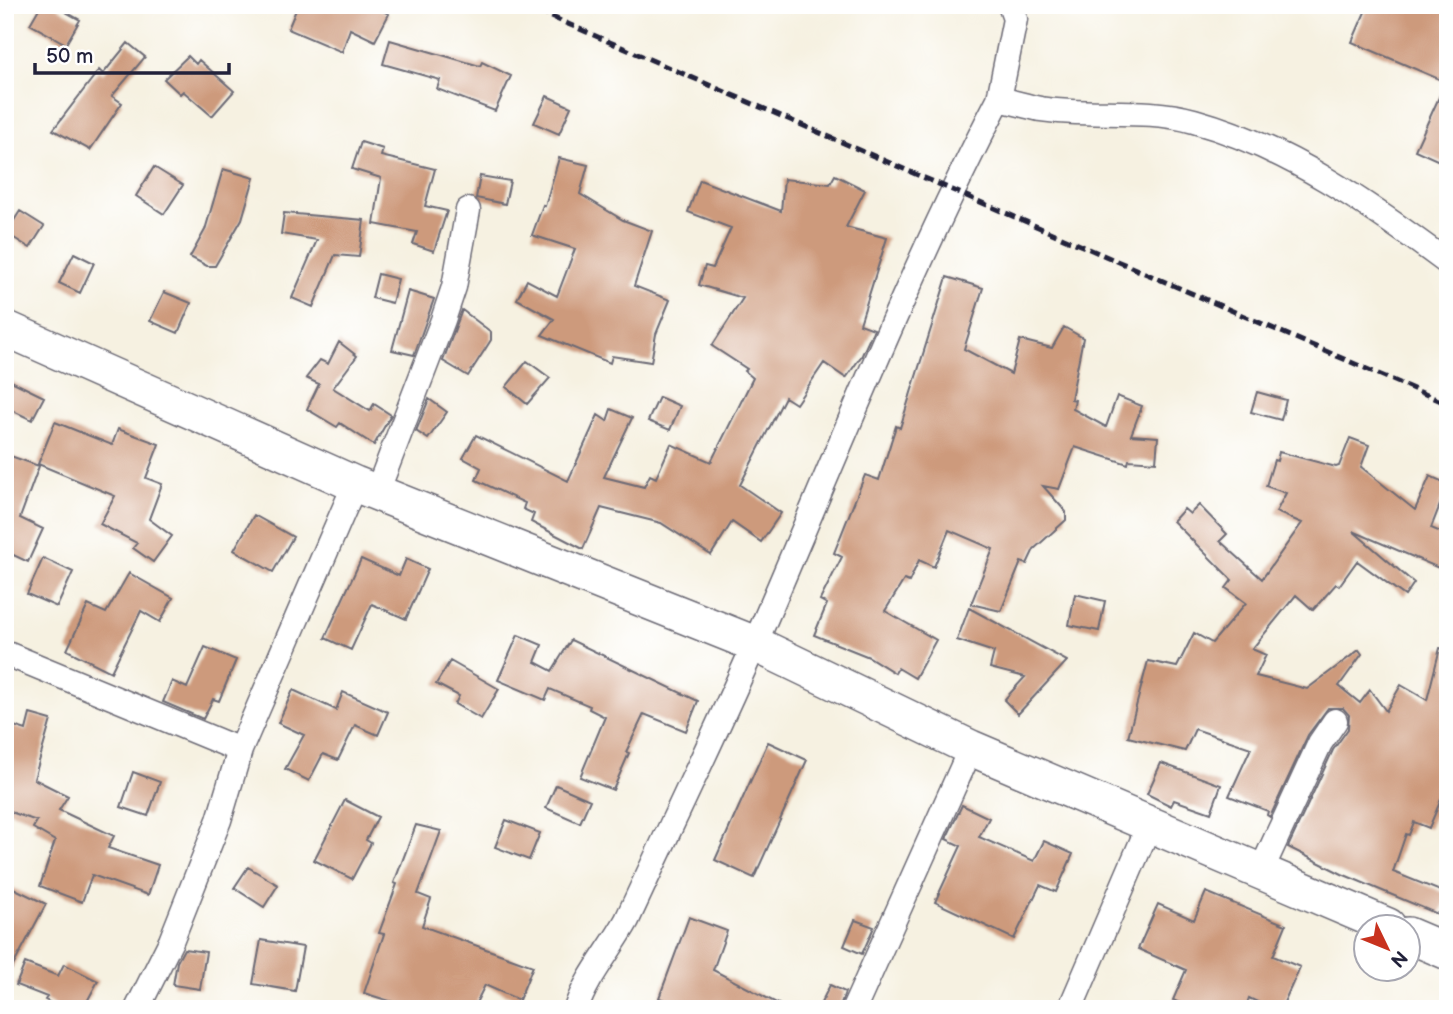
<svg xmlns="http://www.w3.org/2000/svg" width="1453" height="1014" font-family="'Balsamiq Sans',sans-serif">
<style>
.building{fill:#cd9a7c}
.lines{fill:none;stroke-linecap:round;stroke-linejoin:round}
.minor-casing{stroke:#6c6a75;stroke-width:27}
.secondary-casing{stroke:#6c6a75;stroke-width:38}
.minor{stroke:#fff;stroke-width:24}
.secondary{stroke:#fff;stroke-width:35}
.rail{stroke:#22223b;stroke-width:5;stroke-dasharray:10 5;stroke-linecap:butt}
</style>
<rect width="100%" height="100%" fill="#fff"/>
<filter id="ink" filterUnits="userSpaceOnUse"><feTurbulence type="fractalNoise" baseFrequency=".0143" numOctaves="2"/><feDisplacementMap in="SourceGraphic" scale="14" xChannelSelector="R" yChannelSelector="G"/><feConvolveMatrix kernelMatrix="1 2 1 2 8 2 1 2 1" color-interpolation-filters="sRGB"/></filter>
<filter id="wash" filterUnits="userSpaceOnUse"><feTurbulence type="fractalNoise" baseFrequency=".00686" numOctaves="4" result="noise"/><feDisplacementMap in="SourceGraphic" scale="28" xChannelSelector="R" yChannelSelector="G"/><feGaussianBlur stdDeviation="1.57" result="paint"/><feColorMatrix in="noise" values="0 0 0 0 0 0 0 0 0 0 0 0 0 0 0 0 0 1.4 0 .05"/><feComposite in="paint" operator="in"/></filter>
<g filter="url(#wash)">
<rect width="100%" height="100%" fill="#f6f1e1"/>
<g id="blocks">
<path class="building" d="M41,5H53L80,20L66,44L30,24Z
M298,5H371L389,14L375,41L350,29L342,52L288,29Z
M1368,5H1448V165L1415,150L1446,82L1352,42Z
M390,40L480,66L482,62L511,76L495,111L437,89L440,80L383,64Z
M128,43L145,57L112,96L122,103L90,150L53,130L99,70L103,74Z
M188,56L196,64L199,60L234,91L212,116L183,91L180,94L164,79Z
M547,96L571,107L559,134L534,123Z
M361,142L383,149L381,156L435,169L425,206L447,211L434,251L413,244L417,232L374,224L381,178L352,169Z
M559,158L588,165L580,194L623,220L652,231L634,286L670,300L656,334L651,362L612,356L610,363L542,335L554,319L517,299L527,280L557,296L575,249L532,235L543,205L545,206Z
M154,167L183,185L164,214L136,196Z
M223,169L254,178L242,219L215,266H207L190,257L205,230Z
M835,175L865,190L846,227L887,238L860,324L874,329L862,355L846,378L824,363L796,404L785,397L740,485L781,513L761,542L732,522L711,555L661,523L601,508L583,549L531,522L534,514L523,509L525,503L476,480L481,468L463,458L476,435L568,481L598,415L607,421L611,409L632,418L604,477L644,487L650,475L656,478L671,444L711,462L753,378L745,371L747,369L712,346L743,298L699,285L705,266L713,268L731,228L688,212L700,180L781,211L784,179L830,184Z
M480,176L510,181L505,204L476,198Z
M20,211L44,226L30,248L6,233Z
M284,213L364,220L359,257L335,255L313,307L292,298L317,240L281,234Z
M74,253L94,263L80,293L59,283Z
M378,274L398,279L392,303L372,298Z
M947,277L983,288L964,349L1011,374L1020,340L1052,348L1064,327L1083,338L1071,399L1075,400L1073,409L1106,427L1117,396L1142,406L1131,435L1158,437L1156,462L1129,460L1128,464L1075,447L1059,489L1043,486L1066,512V520L1034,549L1027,564L1021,562L1001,611L971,604L993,549L949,530L934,567L919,560L909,582L904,580L885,611L936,640L915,678L898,668L895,673L869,657L814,635L827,604L820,600L842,557L834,553L865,475L879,480L896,426L900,428Z
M408,291L434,299L414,355L392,350Z
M164,292L191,303L178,333L150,321Z
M462,310L491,332V340L468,376L443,361Z
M339,342L357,356L333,388L370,411L374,404L391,415L374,445L340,423L337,427L307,409L319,384L306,378L320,360L328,364Z
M527,361L550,378L527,404L506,387Z
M5,378L44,397L32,420L5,407Z
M1257,392L1286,400L1281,420L1251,412Z
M659,397L680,406L670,430L648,421Z
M429,399L447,412L428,439L416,431Z
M55,422L112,445L118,429L159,444L146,478L162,484L149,519L172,536L153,562L133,548L137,543L100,524L115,496L38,464Z
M1350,438L1369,445L1361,467L1415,510L1430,476L1448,484L1431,528L1448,535V572L1353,531L1414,583L1405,596L1357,561L1339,586L1336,584L1313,610L1296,595L1252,649L1266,655L1256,676L1307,689L1359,650L1362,654L1339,686L1360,703L1370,690L1386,711L1401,685L1427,700L1440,648L1448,649V783L1429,828L1414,822L1409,835L1406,834L1393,872L1448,894L1440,915L1342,874L1288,847L1333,750L1348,729L1349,715L1343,708H1328L1308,735L1270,817L1267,815L1268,811L1229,796L1251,748L1195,729L1185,751L1128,737L1148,661L1177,667L1194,633L1212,643L1246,603L1226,588L1232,580L1173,521L1184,509L1190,514L1199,505L1227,534L1220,541L1262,579L1302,523L1276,512L1286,493L1266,486L1274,460L1277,461L1279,452L1336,467L1339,466Z
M5,454L39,466L20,518L43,529L28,562L5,551Z
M254,515L293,537L273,572L234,550Z
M43,558L73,572L57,607L27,594Z
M361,559L399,576L406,559L428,569L406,619L372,604L351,650L325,638Z
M129,573L173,598L160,622L141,611L111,672L67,650L88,605L106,613Z
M1075,594L1105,601L1099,631L1069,625Z
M969,608L1067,661L1018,714L1004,700L1025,677L990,668L994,652L957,640Z
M518,635L542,645L535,662L552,671L571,640L698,701L686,731L644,714L626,752L629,753L613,790L580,777L605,717L589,709L590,706L550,689L545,700L498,680Z
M205,647L236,660L219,701L213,699L203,719L163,702L172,681L187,688Z
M450,661L499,689L481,719L455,704L459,696L436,684Z
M293,690L336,710L343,692L388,712L378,735L355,725L338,760L323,754L309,781L285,769L304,735L278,723Z
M30,714L51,720L34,779L68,796L59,810L114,836L108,848L158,865L148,895L92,875L82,902L40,886L55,841L33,828L37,821L5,810V744L11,725L26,730Z
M768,742L807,760L754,878L715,860Z
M1161,763L1221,785L1211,813L1174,800L1171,806L1147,794Z
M133,772L160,782L148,816L121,807Z
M556,785L590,800L580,823L546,808Z
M345,800L378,817L366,840L371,843L352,879L314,860Z
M962,805L989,818L979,837L1034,861L1044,841L1073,854L1056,892L1040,885L1014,939L935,902L961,846L946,839Z
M506,820L540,833L529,860L495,847Z
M416,825L441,831L418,894L431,899L422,926L533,966L519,1000L485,985L473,1009H415L364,993L384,934L379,933L397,884L394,883Z
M248,867L278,885L264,907L234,888Z
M5,884L46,904L5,981Z
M1206,892L1286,925L1273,956L1300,967L1281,1009H1272L1249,998L1245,1009H1193L1173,1000L1186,970L1138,949L1158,904L1194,920Z
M689,917L727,931L713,970L788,1009H690L659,998Z
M855,920L874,927L862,954L844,946Z
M261,940L303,947L295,991L253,984Z
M184,949L206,952L200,989L173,985L177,962Z
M25,963L58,976L64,964L98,981L83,1009H62L45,1000L47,997L16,985Z
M830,985L845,992L839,1009H818Z"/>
</g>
</g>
<g filter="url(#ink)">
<use href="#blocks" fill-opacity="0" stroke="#6c6a75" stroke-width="2"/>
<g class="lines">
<g class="minor-casing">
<path id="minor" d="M999,99L1015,19L1010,5
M377,492L443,320L454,287L468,210
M5,653L240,750
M1261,871L1320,743L1335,721
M137,1009L171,941L219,820L240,750L355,484
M576,1009C587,976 610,951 627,920C670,827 715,735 756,641C835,459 908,274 999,99C1013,102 1026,106 1040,109C1090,117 1145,107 1194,121C1288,147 1370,205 1448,263
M854,1009L971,748
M1070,1009L1150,823"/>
</g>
<g class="secondary-casing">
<path id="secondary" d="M5,328L355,484L755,644L971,748L1388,926
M1408,935L1448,952"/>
</g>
<use href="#minor" class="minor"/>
<use href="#secondary" class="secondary"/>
<path class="rail" d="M524,5L1448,404"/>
</g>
</g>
<rect width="1453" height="1014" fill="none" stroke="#fff" stroke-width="28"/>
<g transform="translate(1387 948) rotate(133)"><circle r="33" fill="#ffffff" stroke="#a7a7b1" stroke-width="2"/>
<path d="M0-5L12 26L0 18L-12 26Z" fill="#c8321e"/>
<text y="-10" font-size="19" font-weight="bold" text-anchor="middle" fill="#22223b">N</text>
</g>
<path d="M35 63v10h194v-10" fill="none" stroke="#22223b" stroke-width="3.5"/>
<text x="46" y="63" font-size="21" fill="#22223b" stroke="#ffffff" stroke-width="5" paint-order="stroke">50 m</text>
</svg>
